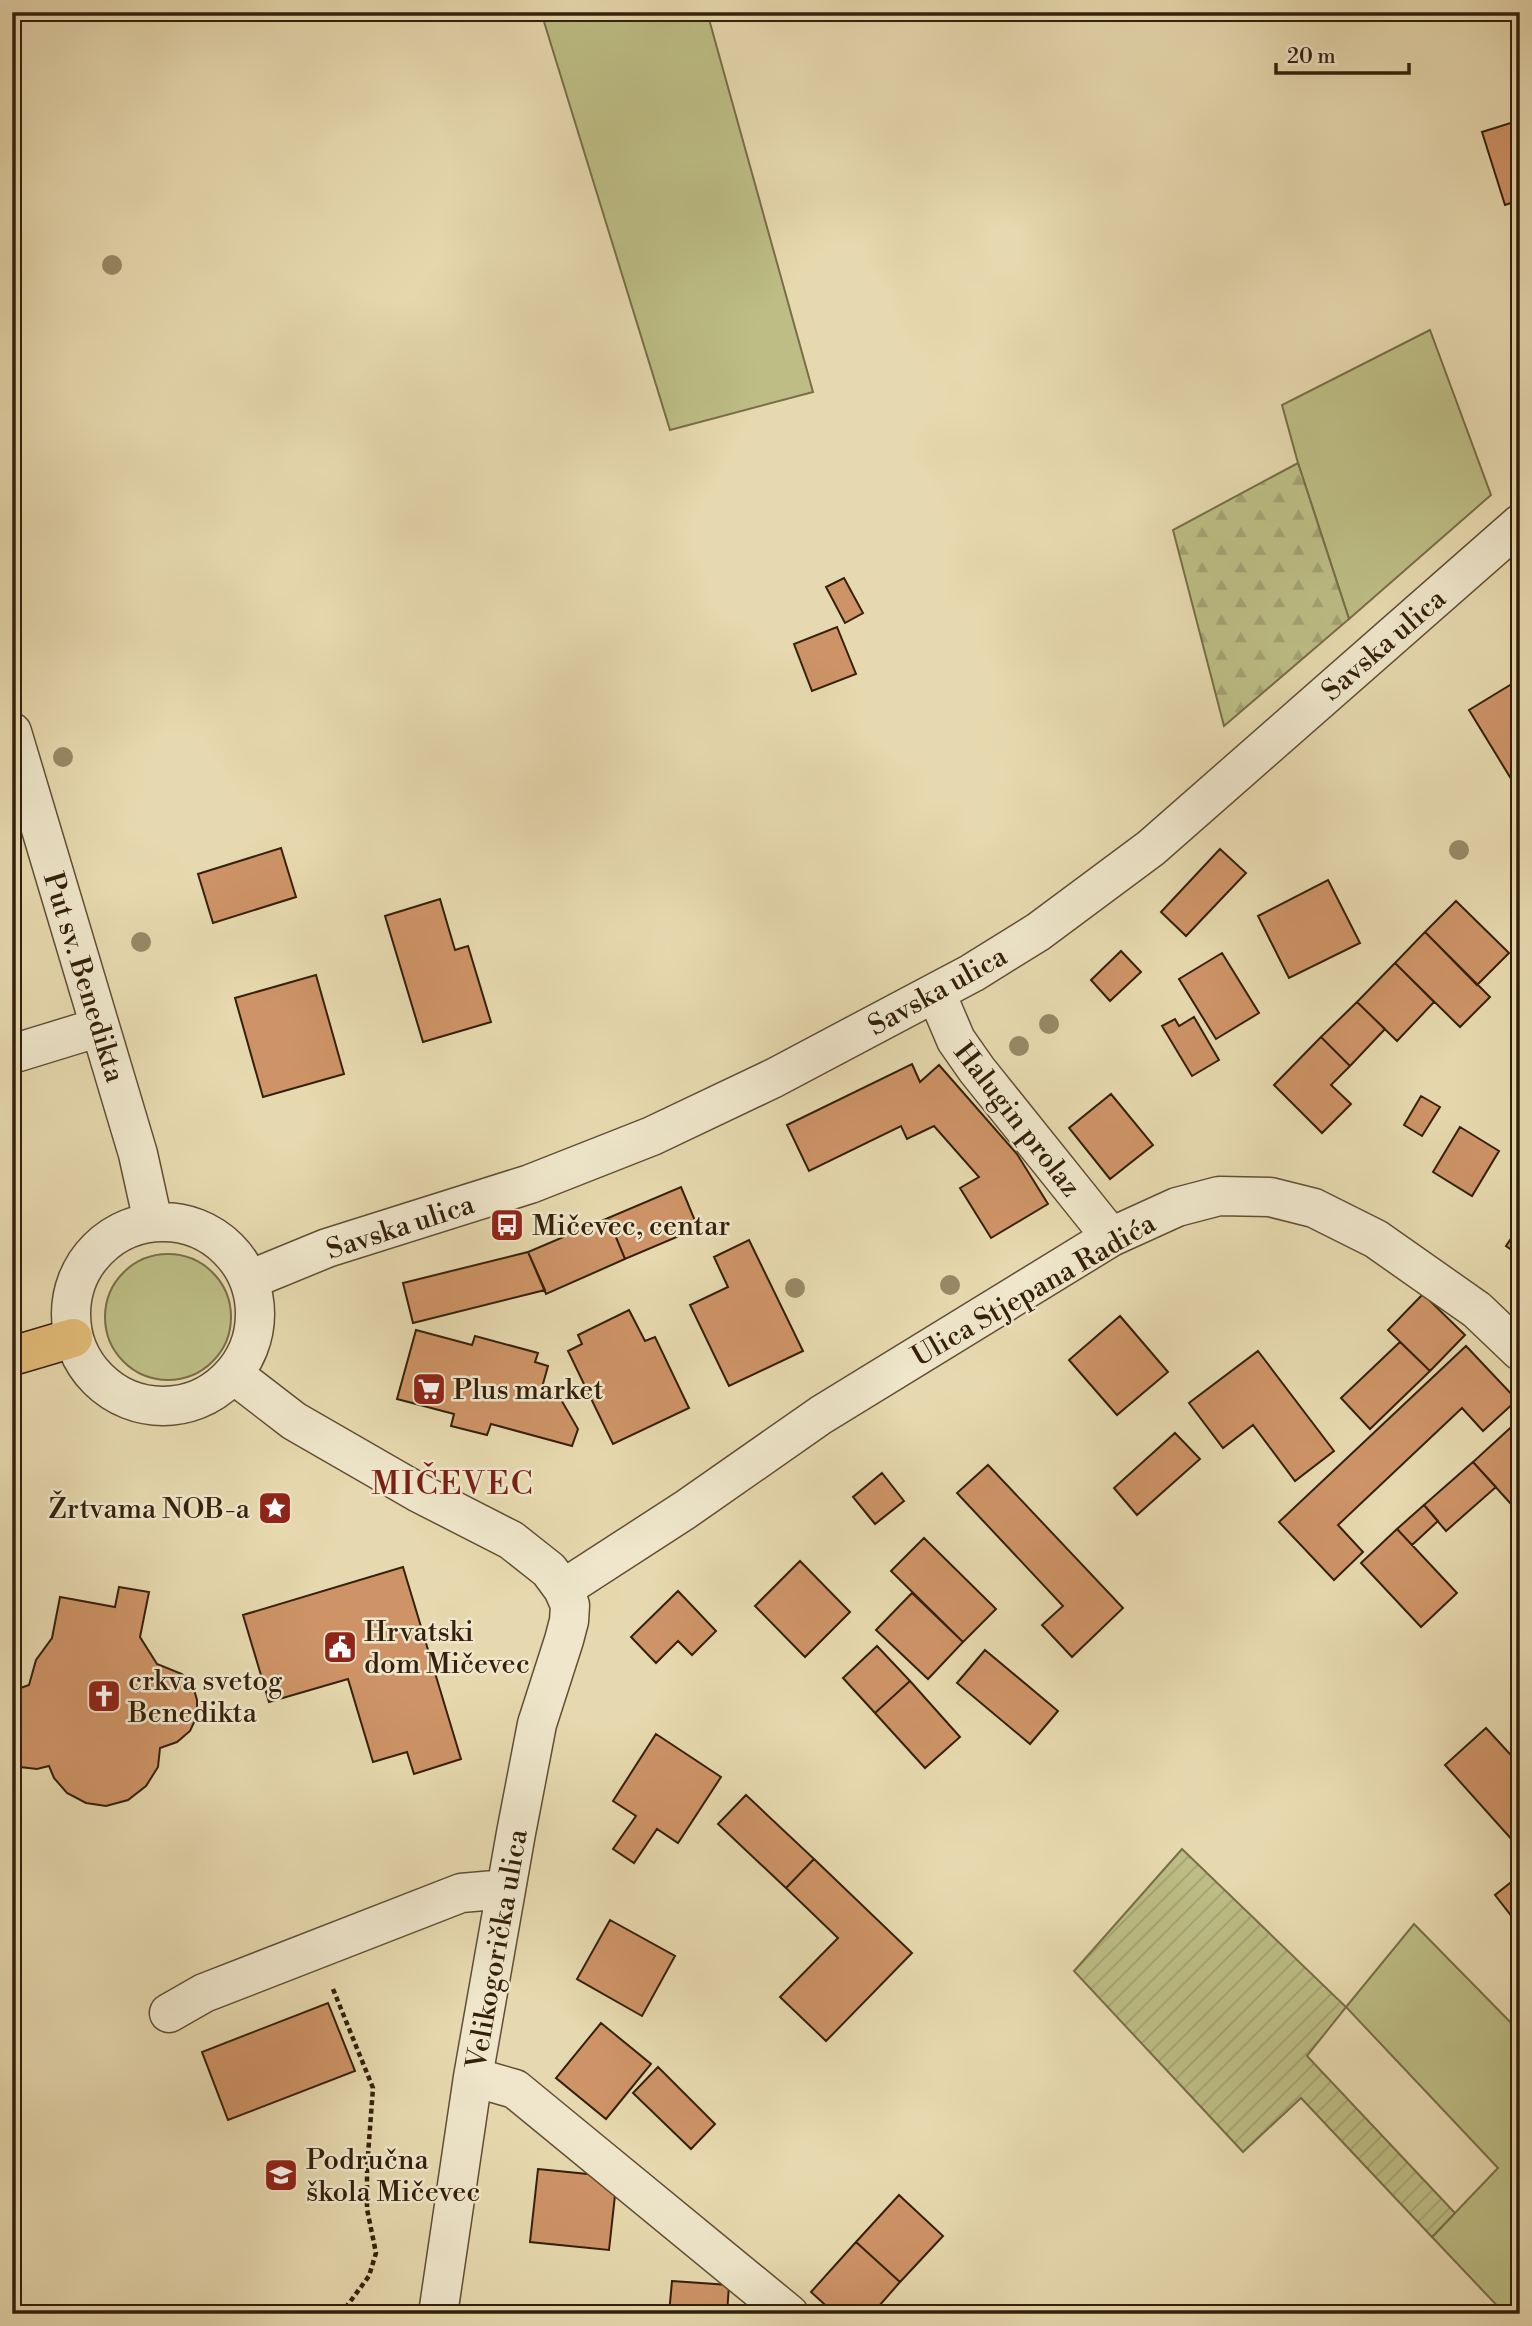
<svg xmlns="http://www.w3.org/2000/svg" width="1532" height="2326" font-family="'Libre Bodoni',serif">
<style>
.grass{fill:#bdbd85;stroke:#796e48;stroke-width:2}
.forest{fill:url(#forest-firs);stroke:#796e48;stroke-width:2}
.garden{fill:url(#garden-furrows);stroke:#796e48;stroke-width:2}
.building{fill:#ce9467;stroke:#35200b;stroke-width:2}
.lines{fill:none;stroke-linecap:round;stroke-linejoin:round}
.minor-casing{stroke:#624e34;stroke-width:41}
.major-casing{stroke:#35200b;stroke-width:41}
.path{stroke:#35200b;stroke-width:4.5;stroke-dasharray:5 3.5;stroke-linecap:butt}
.minor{stroke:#efe6cb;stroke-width:38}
.major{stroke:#e4bc78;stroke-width:38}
.tree{fill:#988966}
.labels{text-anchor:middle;stroke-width:5;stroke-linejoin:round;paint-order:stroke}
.street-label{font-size:28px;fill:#35200b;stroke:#efe6cb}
.poi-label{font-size:28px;fill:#35200b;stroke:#efe6cb;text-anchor:start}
.quarter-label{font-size:32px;letter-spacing:2px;fill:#7a1f14;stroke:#efe6cb}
</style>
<defs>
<pattern id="forest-firs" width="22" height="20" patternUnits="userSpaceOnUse" patternTransform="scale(1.75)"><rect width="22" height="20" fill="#bdbd85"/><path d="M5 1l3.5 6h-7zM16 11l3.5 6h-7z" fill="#a3a272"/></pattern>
<pattern id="garden-furrows" width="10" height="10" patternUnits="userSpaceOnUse" patternTransform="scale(1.75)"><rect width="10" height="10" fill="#bdbd85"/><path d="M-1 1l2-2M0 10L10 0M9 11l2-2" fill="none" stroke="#a3a272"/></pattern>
</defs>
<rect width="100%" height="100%" fill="#e7d9af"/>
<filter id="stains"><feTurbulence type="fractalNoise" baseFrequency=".00286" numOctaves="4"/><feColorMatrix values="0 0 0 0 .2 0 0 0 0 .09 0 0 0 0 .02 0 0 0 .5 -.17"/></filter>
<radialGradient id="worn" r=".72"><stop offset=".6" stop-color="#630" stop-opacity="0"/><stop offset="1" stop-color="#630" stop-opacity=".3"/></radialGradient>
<path class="grass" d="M541,12H707L813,392L670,430Z
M1430,330L1491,495L1349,619L1298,463L1282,405Z
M105 1317a63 63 0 1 1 126 0a63 63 0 1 1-126 0Z
M1414,1924L1520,2032V2314H1505L1432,2237L1498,2168L1346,2007Z"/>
<path class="forest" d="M1298,463L1349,619L1224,726L1173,530Z"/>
<path class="garden" d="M1182,1849L1346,2007L1307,2056L1455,2213L1432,2237L1301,2098L1243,2152L1074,1971Z"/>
<path class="building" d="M1520,120V200L1505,205L1482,132Z
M844,578L863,613L845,623L826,587Z
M837,627L856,674L812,691L794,644Z
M1520,679V777L1513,782L1469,710Z
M281,848L296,897L213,923L198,874Z
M1220,849L1246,873L1186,936L1161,912Z
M1328,880L1360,943L1289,978L1258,916Z
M440,899L455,950L468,946L491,1022L423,1042L385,916Z
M1456,901L1509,953L1477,985L1425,932Z
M1425,932L1490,997L1460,1027L1395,963Z
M1121,951L1141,972L1110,1001L1091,980Z
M1222,953L1259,1013L1216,1039L1179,979Z
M1395,963L1434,1002L1397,1041L1357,1002Z
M316,975L344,1074L263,1097L235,998Z
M1357,1002L1385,1029L1350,1066L1321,1037Z
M1194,1017L1219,1060L1192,1076L1162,1026L1175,1019L1179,1026Z
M1321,1037L1350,1066L1331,1085L1351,1104L1322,1133L1274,1085Z
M912,1064L920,1082L939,1065L1017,1154L1048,1204L991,1238L960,1188L979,1177L934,1126L907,1139L901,1126L809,1171L787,1125Z
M1111,1094L1153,1145L1110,1179L1069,1128Z
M1421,1096L1440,1107L1422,1136L1404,1125Z
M1460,1127L1499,1151L1472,1196L1433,1172Z
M681,1187L698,1228L625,1259L608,1218Z
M608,1218L625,1259L546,1294L528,1252Z
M1520,1225V1256L1506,1246Z
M749,1240L803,1351L729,1386L690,1305L728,1287L714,1257Z
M528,1252L545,1290L413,1323L403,1283Z
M1423,1294L1465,1335L1430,1371L1388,1330Z
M629,1310L645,1341L655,1337L689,1408L613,1444L568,1351L582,1344L578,1335Z
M1120,1316L1168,1372L1117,1415L1069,1360Z
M416,1330L472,1345L475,1336L538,1353L535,1362L548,1366L541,1391L559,1396L578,1429L572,1446L491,1424L487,1435L451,1426L454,1414L397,1399Z
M1400,1342L1430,1371L1370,1429L1341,1398Z
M1466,1346L1517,1400L1483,1431L1462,1408L1338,1525L1363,1552L1334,1580L1279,1522Z
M1258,1351L1334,1451L1295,1481L1253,1425L1223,1448L1189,1403Z
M1520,1419V1496L1511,1504L1473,1462Z
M1175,1433L1200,1459L1137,1515L1114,1488Z
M1473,1462L1496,1487L1446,1531L1424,1505Z
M988,1465L1123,1608L1072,1657L1042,1625L1063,1606L957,1493Z
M882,1473L904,1501L875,1524L853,1497Z
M1424,1505L1438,1521L1412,1545L1397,1529Z
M1397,1529L1457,1593L1421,1627L1361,1563Z
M924,1538L996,1609L963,1642L891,1571Z
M800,1561L850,1612L805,1657L755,1606Z
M403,1567L461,1759L414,1774L407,1752L373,1762L348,1679L269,1702L243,1615Z
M119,1587L149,1592L140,1637L157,1664L182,1674L193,1686L197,1700V1716L190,1731L177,1742L160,1748L158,1767L146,1786L128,1800L106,1806L86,1803L67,1793L54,1778L49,1766L37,1769L20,1767L12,1763V1691L29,1685L36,1660L52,1638L60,1597L115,1607Z
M678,1591L716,1631L692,1655L678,1641L656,1663L631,1637Z
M912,1593L963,1642L928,1679L876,1630Z
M877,1646L910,1681L875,1713L843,1678Z
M985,1650L1058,1711L1030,1744L957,1683Z
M910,1681L960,1737L925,1768L875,1713Z
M1486,1728L1520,1765V1837L1514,1842L1445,1765Z
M656,1734L721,1777L678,1843L657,1829L634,1863L613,1849L636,1816L613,1801Z
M746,1795L814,1859L786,1888L718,1824Z
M814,1859L912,1953L826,2041L780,1997L838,1938L786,1888Z
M1520,1875V1927L1495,1895Z
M610,1920L675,1956L642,2016L577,1979Z
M328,2003L355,2071L228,2120L202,2052Z
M601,2023L651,2064L606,2119L556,2078Z
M658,2067L715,2124L691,2149L633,2093Z
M538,2169L617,2177L609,2250L530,2242Z
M899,2195L943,2236L900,2282L856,2242Z
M856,2242L900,2282L872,2314H835L811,2292Z
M672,2281L729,2285L727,2314H669Z"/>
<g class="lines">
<g class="minor-casing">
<path id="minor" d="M12,732L138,1154L153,1222
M936,993L956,1040L977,1070L1111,1237
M12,1054L100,1027
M71 1314a92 92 0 1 1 184 0a92 92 0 1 1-184 0Z
M249,1280L327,1248L530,1184L652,1136L774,1078L972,973L1038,932L1151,848L1520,524
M233,1374L294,1421L419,1493L511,1540L549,1570L563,1589L570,1605L569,1621L564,1640L537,1724L516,1833L473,2077L438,2314
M563,1589L685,1510L821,1415L1111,1237L1177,1207L1219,1196L1270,1197L1314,1208L1376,1239L1477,1310L1520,1351
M169,2013L204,1993L461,1893L506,1889
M473,2077L515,2089L789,2314"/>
</g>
<g class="major-casing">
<path id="major" d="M12,1356L73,1338"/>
</g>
<path class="path" d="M333,1989L373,2088L367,2168V2209L376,2253L369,2276L341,2314"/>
<use href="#minor" class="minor"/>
<use href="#major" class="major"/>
</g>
<g class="tree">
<circle cx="112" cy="265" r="10"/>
<circle cx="63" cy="757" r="10"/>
<circle cx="1459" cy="850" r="10"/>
<circle cx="141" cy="942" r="10"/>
<circle cx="1049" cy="1024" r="10"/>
<circle cx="1019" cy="1046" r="10"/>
<circle cx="950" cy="1285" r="10"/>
<circle cx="795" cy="1288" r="10"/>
</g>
<defs>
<g id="bus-square" transform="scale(1.75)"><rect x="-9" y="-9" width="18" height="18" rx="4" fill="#8f2418" stroke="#efe6cb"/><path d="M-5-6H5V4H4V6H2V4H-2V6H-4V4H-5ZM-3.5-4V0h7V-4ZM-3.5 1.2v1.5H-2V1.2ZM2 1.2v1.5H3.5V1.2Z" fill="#fff"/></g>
<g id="supermarket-square" transform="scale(1.75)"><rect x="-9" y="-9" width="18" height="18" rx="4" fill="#8f2418" stroke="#efe6cb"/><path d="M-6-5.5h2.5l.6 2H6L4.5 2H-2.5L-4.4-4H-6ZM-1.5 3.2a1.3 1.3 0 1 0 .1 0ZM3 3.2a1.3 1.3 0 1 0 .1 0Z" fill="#fff"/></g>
<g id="sight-square" transform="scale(1.75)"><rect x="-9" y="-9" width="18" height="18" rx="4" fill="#8f2418" stroke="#efe6cb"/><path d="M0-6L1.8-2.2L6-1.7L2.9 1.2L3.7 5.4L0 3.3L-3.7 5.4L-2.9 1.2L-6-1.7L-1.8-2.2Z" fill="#fff"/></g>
<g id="civic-square" transform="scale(1.75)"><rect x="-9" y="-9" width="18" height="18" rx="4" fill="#8f2418" stroke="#efe6cb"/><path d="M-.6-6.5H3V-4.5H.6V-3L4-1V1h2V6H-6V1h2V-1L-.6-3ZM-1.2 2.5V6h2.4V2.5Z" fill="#fff"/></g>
<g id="church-square" transform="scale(1.75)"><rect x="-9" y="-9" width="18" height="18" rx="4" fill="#8f2418" stroke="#efe6cb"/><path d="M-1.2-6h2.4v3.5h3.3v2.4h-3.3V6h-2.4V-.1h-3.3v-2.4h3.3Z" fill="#fff"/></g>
<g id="school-square" transform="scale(1.75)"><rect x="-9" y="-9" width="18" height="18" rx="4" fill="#8f2418" stroke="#efe6cb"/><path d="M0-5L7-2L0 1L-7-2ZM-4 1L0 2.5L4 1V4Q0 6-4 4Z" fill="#fff"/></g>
</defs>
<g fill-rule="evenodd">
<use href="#bus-square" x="507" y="1225"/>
<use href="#supermarket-square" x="429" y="1389"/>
<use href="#sight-square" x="275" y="1508"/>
<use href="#civic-square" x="340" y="1647"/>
<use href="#church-square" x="104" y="1696"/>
<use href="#school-square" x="281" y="2175"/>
</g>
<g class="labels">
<g class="street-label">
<text transform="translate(1383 644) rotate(-41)" y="10">Savska ulica</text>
<text transform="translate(85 977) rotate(73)" y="10">Put sv. Benedikta</text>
<text transform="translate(937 990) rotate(-29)" y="10">Savska ulica</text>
<text transform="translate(1018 1119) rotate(52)" y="10">Halugin prolaz</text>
<text transform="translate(400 1226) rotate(-18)" y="10">Savska ulica</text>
<text transform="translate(1033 1289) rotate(-30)" y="10">Ulica Stjepana Radića</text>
<text transform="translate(496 1949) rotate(-80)" y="10">Velikogorička ulica</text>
</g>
<g class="poi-label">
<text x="532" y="1235">Mičevec, centar</text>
<text x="453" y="1399">Plus market</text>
<text x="250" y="1518" text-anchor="end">Žrtvama NOB-a</text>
<text x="364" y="1641">Hrvatski<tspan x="364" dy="32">dom Mičevec</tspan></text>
<text x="128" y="1690">crkva svetog<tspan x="128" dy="32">Benedikta</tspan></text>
<text x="306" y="2169">Područna<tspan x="306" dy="32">škola Mičevec</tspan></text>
</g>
<g class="quarter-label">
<text x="453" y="1494">MIČEVEC</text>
</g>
</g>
<rect width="1532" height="2326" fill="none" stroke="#e7d9af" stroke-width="42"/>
<rect x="14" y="14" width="1504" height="2298" fill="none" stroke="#35200b" stroke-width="3.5"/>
<rect x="21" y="21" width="1490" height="2284" fill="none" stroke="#35200b" stroke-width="2"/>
<path d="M1276 63v10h133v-10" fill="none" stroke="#35200b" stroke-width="3.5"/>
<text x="1287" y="63" font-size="21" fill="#35200b" stroke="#efe6cb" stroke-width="5" paint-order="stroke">20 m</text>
<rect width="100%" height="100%" filter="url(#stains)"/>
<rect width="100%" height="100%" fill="url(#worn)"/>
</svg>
